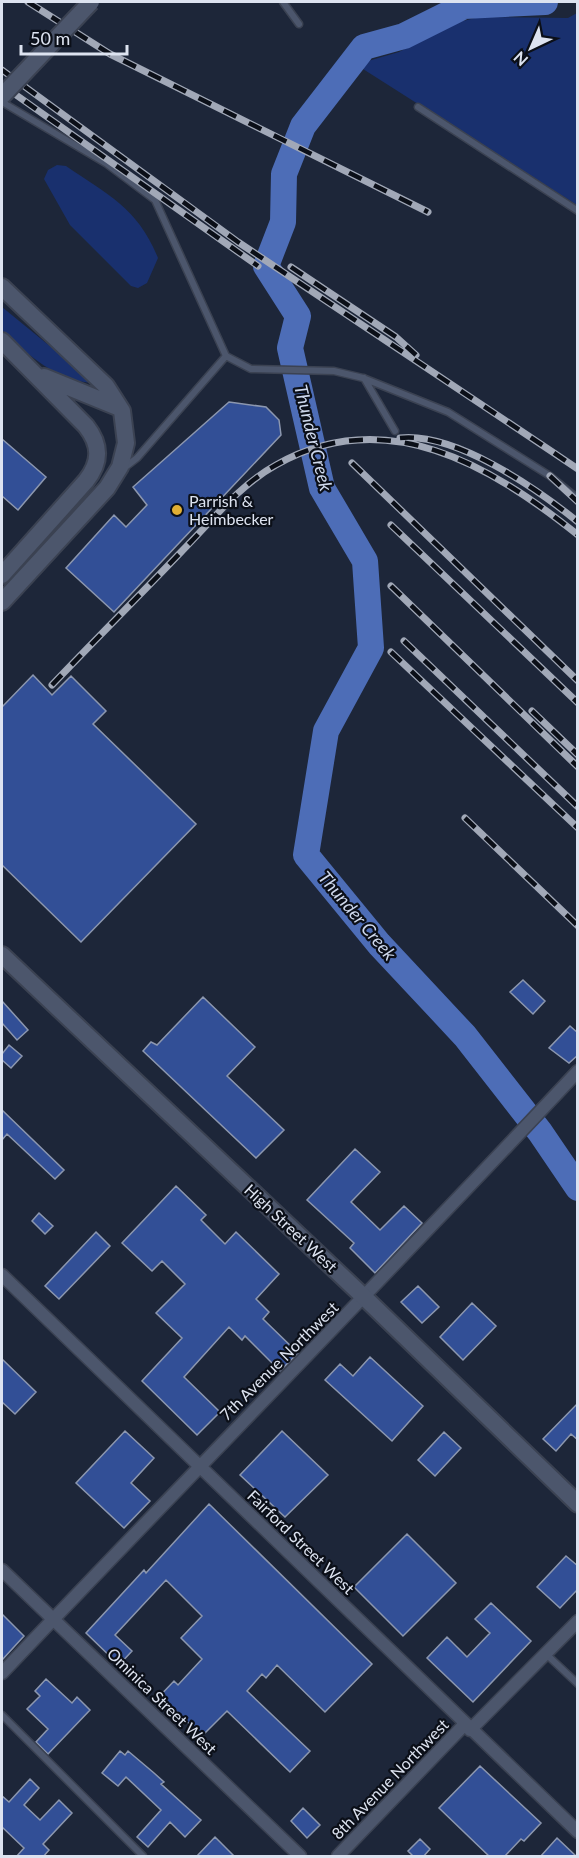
<svg xmlns="http://www.w3.org/2000/svg" width="579" height="1858" font-family="Lato,sans-serif">
<style>
.green{fill:#19306e}
.lines{fill:none;stroke-linecap:round;stroke-linejoin:round}
.river{stroke:#4d6db7;stroke-width:26}
.building{fill:#324f96;stroke:#8c97af;stroke-width:1.5}
.lane-casing{stroke:#3b4252;stroke-width:9}
.street-casing{stroke:#3b4252;stroke-width:15}
.secondary-casing{stroke:#3b4252;stroke-width:20}
.lane{stroke:#4c566c;stroke-width:6}
.street{stroke:#4c566c;stroke-width:12}
.secondary{stroke:#4c566c;stroke-width:16}
.rail-casing{stroke:#a1a8b7;stroke-width:7}
.rail{stroke:#0b0f18;stroke-width:4.5;stroke-dasharray:14;stroke-linecap:butt}
.secondary-bridge-casing{stroke:#3b4252;stroke-width:20;stroke-linecap:butt}
.secondary-bridge{stroke:#4c566c;stroke-width:16}
.poi-dot{fill:#e1af34;stroke:#0b0f18;stroke-width:2}
.labels{text-anchor:middle;stroke-width:4.5;stroke-linejoin:round;paint-order:stroke}
.poi-label{font-size:16px;fill:#dde3f0;stroke:#0b0f18;text-anchor:start}
.street-label{font-size:16px;fill:#dde3f0;stroke:#0b0f18}
.water-label{font-size:18px;font-style:italic;fill:#cfd9ed;stroke:#0b0f18}
</style>
<rect width="100%" height="100%" fill="#1d2639"/>
<path class="green" d="M577,13V205L363,69L368,61L399,52L451,24L479,17L568,18Z
M57,165L66,166C108,195 138,208 158,258L147,283L138,288L131,286L70,225L44,179L48,170Z
M2,307L95,383C57,382 28,355 2,330Z"/>
<g class="lines">
<path class="river" d="M545,2L464,6L404,36L364,47L303,126L284,174L283,222L266,266L298,316L290,348L322,488L365,561L371,648L326,731L306,855L379,944L465,1036L540,1132L578,1188"/>
</g>
<path class="building" d="M229,402L266,407L279,420L281,435L114,612L66,568L114,515L126,527L147,505L133,487Z
M2,439L46,477L18,510L2,496Z
M33,675L52,695L71,676L106,711L93,724L196,824L81,942L2,865V707Z
M523,980L545,1001L533,1014L510,992Z
M203,997L255,1047L227,1076L284,1130L256,1158L143,1051L151,1042L157,1045Z
M2,1001L28,1030L17,1040L2,1023Z
M570,1026L578,1033V1055L569,1063L549,1048Z
M9,1045L22,1056L11,1068L2,1060V1054Z
M2,1110L64,1170L55,1179L7,1134L2,1140Z
M355,1149L380,1172L351,1202L380,1230L404,1206L422,1223L375,1273L350,1248L354,1243L307,1200Z
M176,1186L206,1215L201,1220L225,1244L236,1232L279,1274L256,1299L269,1312L263,1319L298,1353L280,1371L245,1336L242,1340L229,1327L184,1377L220,1412L197,1435L142,1381L182,1338L156,1313L185,1284L162,1261L152,1271L122,1243Z
M39,1213L53,1226L45,1234L32,1221Z
M96,1232L110,1246L59,1299L45,1286Z
M418,1286L439,1307L422,1323L401,1302Z
M472,1303L496,1326L463,1360L440,1337Z
M370,1357L423,1406L392,1441L325,1380L340,1364L353,1376Z
M2,1359L36,1392L15,1414L2,1402Z
M578,1403V1440L571,1434L556,1451L543,1439Z
M125,1431L154,1458L131,1483L150,1501L124,1528L76,1483Z
M282,1431L328,1475L285,1517L240,1475Z
M444,1432L461,1448L435,1476L418,1460Z
M209,1504L372,1664L325,1712L277,1665L266,1678L262,1674L247,1691L310,1751L290,1772L227,1711L202,1736L177,1712L172,1717L155,1701L174,1681L178,1685L202,1659L181,1638L202,1616L166,1580L115,1635L132,1651L119,1665L86,1633L144,1570L146,1573Z
M407,1534L456,1583L403,1636L354,1587Z
M566,1556L578,1566V1589L560,1608L537,1587Z
M491,1603L531,1641L473,1702L427,1658L447,1637L467,1657L490,1633L475,1619Z
M2,1614L24,1636L2,1660Z
M46,1679L72,1703L77,1697L90,1710L48,1754L36,1742L48,1729L27,1709L40,1696L35,1691Z
M120,1751L125,1755L128,1751L154,1773L164,1782L161,1784L201,1820L185,1837L170,1822L148,1847L137,1837L161,1810L126,1777L118,1786L102,1773Z
M480,1766L541,1823L524,1841L521,1839L504,1857H490L439,1808Z
M30,1779L39,1788L24,1805L40,1820L59,1800L72,1813L43,1844L49,1850L43,1857H16L24,1848L2,1827V1796L9,1802Z
M303,1808L320,1825L307,1838L291,1821Z
M215,1837L235,1857H196Z
M557,1838L577,1857H540Z
M420,1839L430,1849L423,1857H414L408,1851Z"/>
<g class="lines">
<g class="lane-casing">
<path id="lane" d="M283,2L299,24
M2,102L107,164L155,200L226,356L251,369L334,371L363,378L448,412L550,476L578,499
M418,107L578,211
M364,378L395,431
M124,468L137,458L226,356
M546,1654L578,1684
M2,1715L143,1856"/>
</g>
<g class="street-casing">
<path id="street" d="M2,1275L578,1832
M2,1570L300,1856
M2,1673C193,1472 388,1274 578,1071
M470,1730L578,1621
M338,1856L465,1724"/>
</g>
<g class="secondary-casing">
<path id="secondary" d="M2,287L106,386L122,411L126,443L120,467L107,488L2,602
M2,341L86,426C101,445 101,462 86,481L2,575
M44,377L120,408
M2,955L365,1298L578,1504"/>
</g>
<use href="#lane" class="lane"/>
<use href="#street" class="street"/>
<use href="#secondary" class="secondary"/>
<g class="rail-casing">
<path id="rail" d="M28,2L110,54L428,212
M2,70L238,242L578,469
M2,85L258,266
M291,267L396,337L416,355
M400,438C455,432 536,488 578,522
M352,463L578,681
M550,476L578,502
M391,525L578,703
M391,586L578,767
M404,641L578,807
M391,652L578,828
M52,685C95,640 139,596 182,551C212,521 238,486 276,465C386,403 490,465 578,535
M532,711L578,755
M465,818L578,926"/>
</g>
<use href="#rail" class="rail"/>
<g class="secondary-bridge-casing">
<path id="secondary-bridge" d="M2,96L91,2"/>
</g>
<use href="#secondary-bridge" class="secondary-bridge"/>
</g>
<circle class="poi-dot" cx="177" cy="510" r="6"/>
<g class="labels">
<g class="poi-label">
<text x="189" y="507">Parrish &amp;<tspan x="189" dy="18">Heimbecker</tspan></text>
</g>
<g class="street-label">
<text transform="translate(291 1228) rotate(43)" y="6">High Street West</text>
<text transform="translate(279 1361) rotate(-45)" y="6">7th Avenue Northwest</text>
<text transform="translate(301 1542) rotate(44)" y="6">Fairford Street West</text>
<text transform="translate(162 1701) rotate(44)" y="6">Ominica Street West</text>
<text transform="translate(390 1779) rotate(-46)" y="6">8th Avenue Northwest</text>
</g>
<g class="water-label">
<text transform="translate(313 438) rotate(76)" y="6">Thunder Creek</text>
<text transform="translate(357 916) rotate(50)" y="6">Thunder Creek</text>
</g>
</g>
<rect width="579" height="1858" fill="none" stroke="#dde3f0" stroke-width="6"/>
<g transform="translate(531 48) rotate(224)" stroke="#0b0f18" stroke-width="4.5" paint-order="stroke">
<path d="M0-4.5L10 22L0 15L-10 22Z" fill="#dde3f0"/>
<text y="-9" font-size="16" font-weight="bold" text-anchor="middle" fill="#dde3f0">N</text>
</g>
<path d="M21 45v9h106v-9" fill="none" stroke="#dde3f0" stroke-width="3"/>
<text x="30" y="45" font-size="18" fill="#dde3f0" stroke="#0b0f18" stroke-width="4.5" paint-order="stroke">50 m</text>
</svg>
